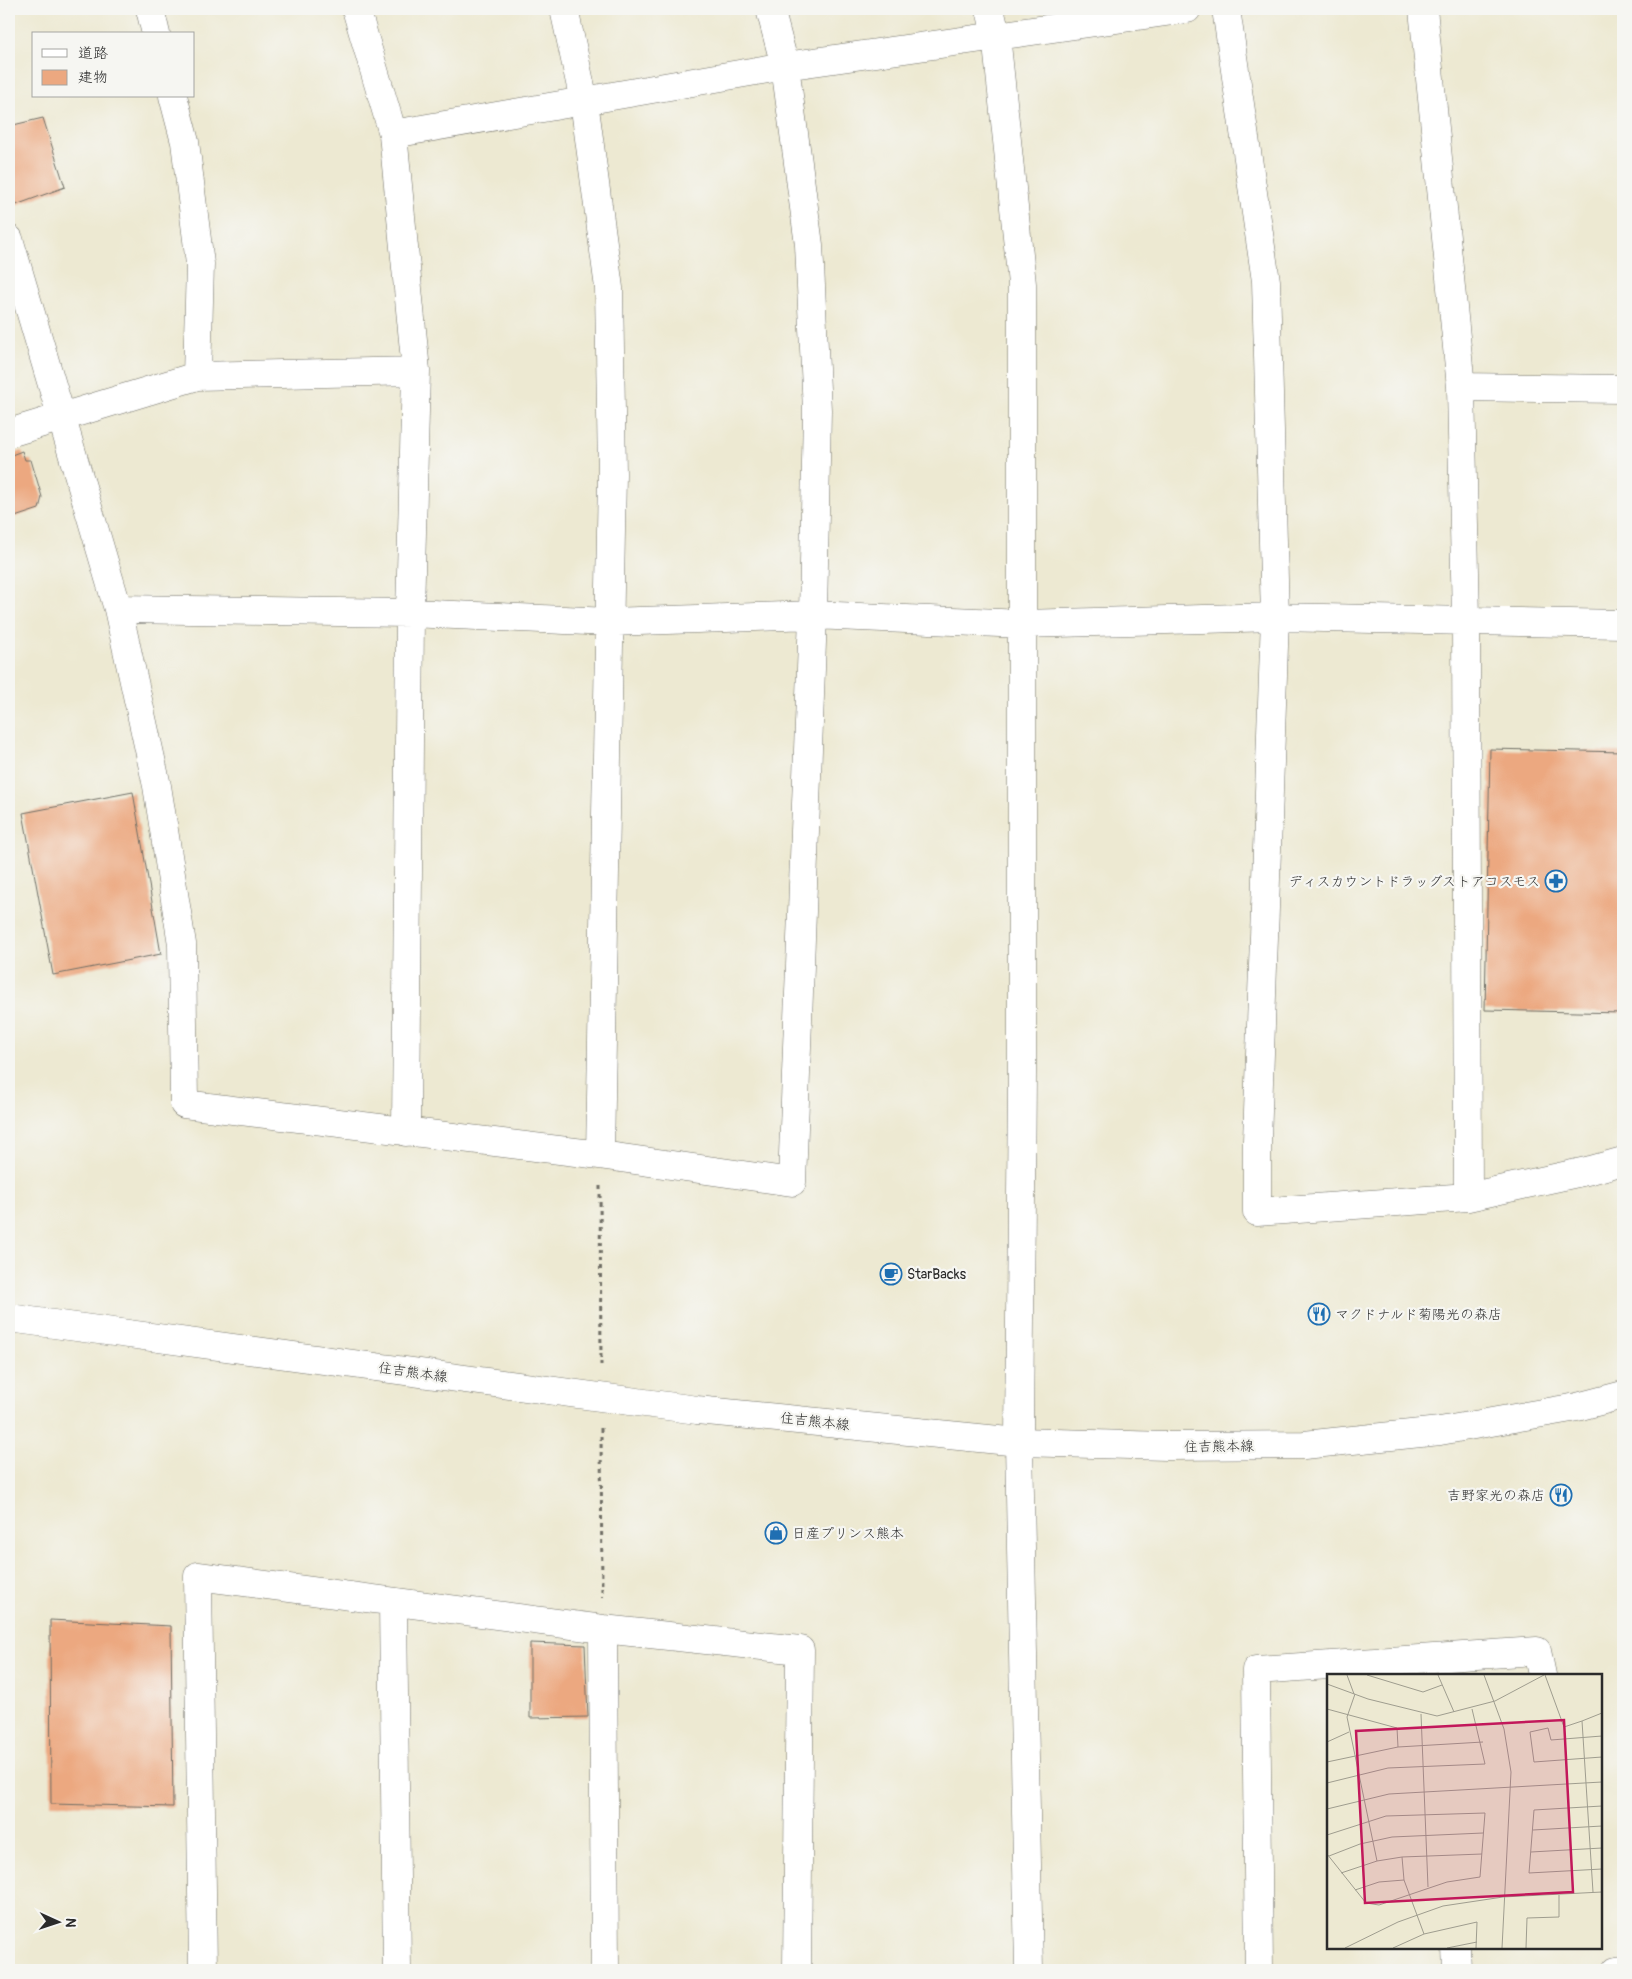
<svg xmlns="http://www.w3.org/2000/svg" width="1632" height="1979" font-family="Pangolin,'Klee One',sans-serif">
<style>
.building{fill:#eca880}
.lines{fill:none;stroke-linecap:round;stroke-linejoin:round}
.minor-casing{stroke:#6f6e65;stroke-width:29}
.major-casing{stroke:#6f6e65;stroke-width:29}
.path{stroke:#6f6e65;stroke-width:3;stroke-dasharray:4 4;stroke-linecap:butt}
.minor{stroke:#fff;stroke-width:28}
.major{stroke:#fff;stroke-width:28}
.labels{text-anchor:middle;stroke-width:4.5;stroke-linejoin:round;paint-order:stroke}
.poi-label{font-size:14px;fill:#2b2b2b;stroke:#f6f6f2;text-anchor:start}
.street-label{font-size:14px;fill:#2b2b2b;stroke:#f6f6f2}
.inset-road{fill:none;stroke:#9f9d8f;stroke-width:1}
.view{fill:#c2185b;fill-opacity:0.15;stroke:#c2185b;stroke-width:2.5}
.inset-edge{fill:none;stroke:#2b2b2b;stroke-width:2.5}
</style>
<rect width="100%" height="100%" fill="#f6f6f2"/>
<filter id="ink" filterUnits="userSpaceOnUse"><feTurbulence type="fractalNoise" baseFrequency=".02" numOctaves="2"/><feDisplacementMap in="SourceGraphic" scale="10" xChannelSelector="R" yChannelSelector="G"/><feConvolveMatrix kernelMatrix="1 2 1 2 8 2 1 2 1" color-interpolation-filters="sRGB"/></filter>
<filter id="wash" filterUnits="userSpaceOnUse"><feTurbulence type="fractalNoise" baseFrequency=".0096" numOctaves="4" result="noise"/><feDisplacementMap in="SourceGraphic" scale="20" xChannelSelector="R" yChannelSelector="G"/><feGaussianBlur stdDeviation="1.12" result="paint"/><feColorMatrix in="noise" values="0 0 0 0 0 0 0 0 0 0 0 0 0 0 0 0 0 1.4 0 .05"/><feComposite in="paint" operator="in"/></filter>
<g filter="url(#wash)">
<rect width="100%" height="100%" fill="#ede9d2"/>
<g id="blocks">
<path class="building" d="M43,118L65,187L13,206L9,194V126Z
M22,451L25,460H31L42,497L39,509L9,519V456Z
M1490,749L1623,752V1013L1485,1010Z
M133,792L161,954L53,975L23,813Z
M50,1620L171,1626L173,1807L51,1804Z
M530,1643L585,1645L588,1717L530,1718Z"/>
</g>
</g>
<g filter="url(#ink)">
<use href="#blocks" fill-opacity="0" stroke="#6f6e65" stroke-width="1"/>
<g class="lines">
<g class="minor-casing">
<path id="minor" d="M150,9L156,34
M356,9L393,134L416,371L410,613L406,1132
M564,9L584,101L609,288L612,474L600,1155
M990,9L996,35L1022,284V1074L1019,1442L1029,1970
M1226,9L1266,281L1275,617L1257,1141V1212L1468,1197L1591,1170L1623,1161
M1423,9L1461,387L1466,619L1468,1197
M173,96L185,142L200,264L197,376
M393,134L785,66L1187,9
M9,239L118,609L157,786L182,944L184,1104L600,1155L792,1182L813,615L817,410L809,245L785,66L770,9
M1461,387L1623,389
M9,433L197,376L416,371
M118,609L410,613L610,622L813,615L1023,624L1275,617L1623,624
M393,1602L397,1970
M603,1629L605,1970
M1456,1948L1457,1970
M203,1970L198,1576L603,1629L800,1650L797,1970
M1259,1970L1256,1670L1537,1651L1542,1675
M1616,1970L1623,1969"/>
</g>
<g class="major-casing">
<path id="major" d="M9,1318L697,1410L1019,1442L1167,1446L1304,1445L1440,1431L1577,1407L1623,1395"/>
</g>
<path class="path" d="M600,1186L601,1365
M601,1428L602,1597"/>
<use href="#minor" class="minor"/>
<use href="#major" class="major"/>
</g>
</g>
<defs>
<g id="pharmacy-ring" transform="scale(1.125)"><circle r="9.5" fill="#f6f6f2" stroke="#1f6fb2" stroke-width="1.5"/><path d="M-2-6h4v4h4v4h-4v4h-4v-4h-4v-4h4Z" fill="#1f6fb2"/></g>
<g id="cafe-ring" transform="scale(1.125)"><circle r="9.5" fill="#f6f6f2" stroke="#1f6fb2" stroke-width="1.5"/><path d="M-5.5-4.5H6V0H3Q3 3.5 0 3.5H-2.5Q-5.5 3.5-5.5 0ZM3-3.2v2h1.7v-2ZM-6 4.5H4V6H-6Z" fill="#1f6fb2"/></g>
<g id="restaurant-ring" transform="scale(1.125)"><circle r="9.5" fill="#f6f6f2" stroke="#1f6fb2" stroke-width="1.5"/><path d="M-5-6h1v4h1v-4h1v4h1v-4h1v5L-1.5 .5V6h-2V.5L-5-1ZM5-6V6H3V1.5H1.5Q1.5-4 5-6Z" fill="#1f6fb2"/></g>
<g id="shop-ring" transform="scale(1.125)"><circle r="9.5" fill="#f6f6f2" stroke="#1f6fb2" stroke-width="1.5"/><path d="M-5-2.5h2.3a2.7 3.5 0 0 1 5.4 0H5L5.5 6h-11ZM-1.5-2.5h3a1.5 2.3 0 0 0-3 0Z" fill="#1f6fb2"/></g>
</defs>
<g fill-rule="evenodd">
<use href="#pharmacy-ring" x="1556" y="881"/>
<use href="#cafe-ring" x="891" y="1274"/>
<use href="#restaurant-ring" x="1319" y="1314"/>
<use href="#restaurant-ring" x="1561" y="1495"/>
<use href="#shop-ring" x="776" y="1533"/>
</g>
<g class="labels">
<g class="poi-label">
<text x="1540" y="886" text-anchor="end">ディスカウントドラッグストアコスモス</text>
<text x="907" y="1279">StarBacks</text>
<text x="1335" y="1319">マクドナルド菊陽光の森店</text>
<text x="1545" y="1500" text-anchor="end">吉野家光の森店</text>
<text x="792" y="1538">日産プリンス熊本</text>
</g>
<g class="street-label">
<text transform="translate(413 1372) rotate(8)" y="5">住吉熊本線</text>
<text transform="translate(815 1421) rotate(6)" y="5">住吉熊本線</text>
<text transform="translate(1219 1446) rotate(-1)" y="5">住吉熊本線</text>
</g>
</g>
<g transform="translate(1327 1674)">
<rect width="275" height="275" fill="#ede9d2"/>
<path class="inset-road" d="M20,1L27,20M40,1L96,18L115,11M111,1L127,38M157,1L177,55L184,98L175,274M218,1L237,53L255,47M0,10L41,25L110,42L168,27L217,1M28,20L20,43L50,187M0,35L70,54L71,73M94,40L101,213M275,62L224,66L221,54L203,58L207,88L275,83M0,68L22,58M0,88L71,73L156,68M0,109L61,94L158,90L145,35M275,132L207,136L202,199L275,195M0,135L62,120L275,108M206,156L275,152M0,161L59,142L158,139L153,203L120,208L52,231L39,229L0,180M204,178L275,174M2,182L33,170L65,163L156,159M75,183L77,206L97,260M14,199L50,187L75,183L155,180M28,216L52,208L77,206M266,218L255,47L275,39M18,274L71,248L116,232L176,223L275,218M66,274L97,260L150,248L149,274M120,274L150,268M199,274L200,244L232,243V221"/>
<path class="view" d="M237,46L246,218L38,229L29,57Z"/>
<rect width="275" height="275" class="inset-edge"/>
</g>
<rect width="1632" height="1979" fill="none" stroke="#f6f6f2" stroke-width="30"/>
<rect x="32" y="32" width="162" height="65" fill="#f6f6f2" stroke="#a5a5a2"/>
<rect x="42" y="49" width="25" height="8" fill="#ffffff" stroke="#a5a5a2"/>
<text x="78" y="58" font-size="15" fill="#2b2b2b">道路</text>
<rect x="42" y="70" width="25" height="15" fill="#eca880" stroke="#a5a5a2"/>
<text x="78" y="82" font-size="15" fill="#2b2b2b">建物</text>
<g transform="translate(58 1922) rotate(93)" stroke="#f6f6f2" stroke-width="4" paint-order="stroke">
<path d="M0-4L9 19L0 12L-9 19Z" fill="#2b2b2b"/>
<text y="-8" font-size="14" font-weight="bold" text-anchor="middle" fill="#2b2b2b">N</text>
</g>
</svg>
